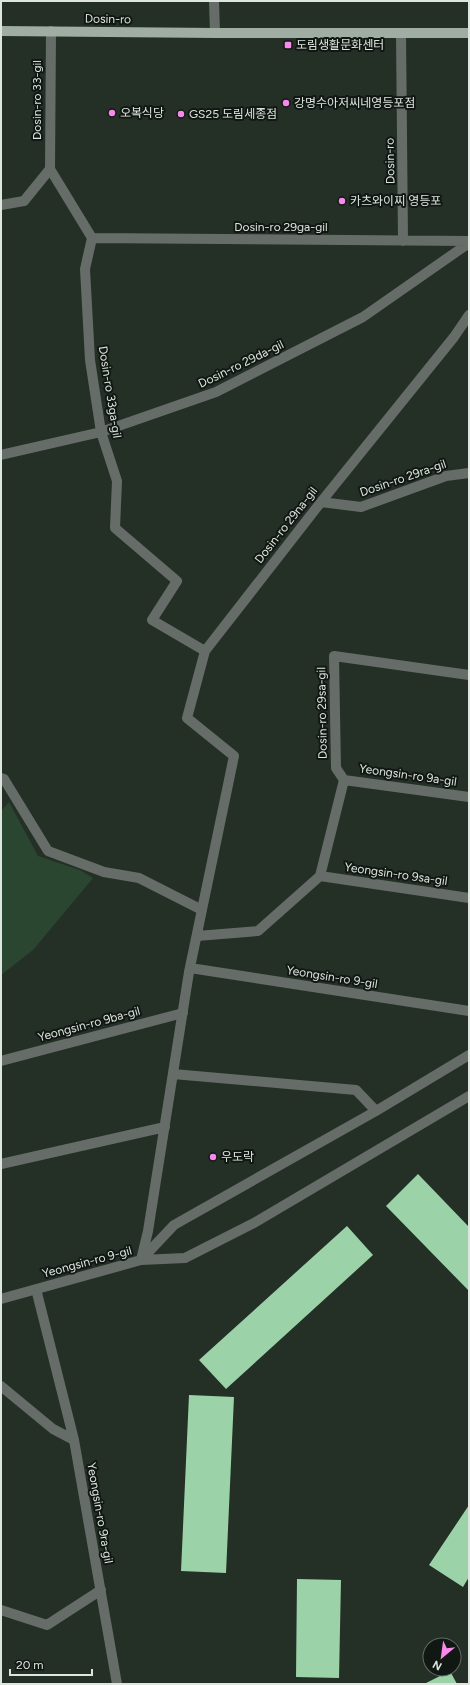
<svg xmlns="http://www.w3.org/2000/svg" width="470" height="1685" font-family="Figtree,'Noto Sans KR',sans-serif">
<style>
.green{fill:#2a4631}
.building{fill:#9cd2a8}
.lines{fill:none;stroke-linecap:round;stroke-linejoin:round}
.minor{stroke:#666d68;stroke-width:10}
.major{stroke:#9fada2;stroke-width:10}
.poi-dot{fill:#f788ec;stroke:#111712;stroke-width:1.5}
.labels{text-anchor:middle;stroke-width:4;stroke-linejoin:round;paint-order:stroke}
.street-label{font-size:12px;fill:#dde5de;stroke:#111712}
.poi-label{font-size:12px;fill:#dde5de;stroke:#111712;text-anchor:start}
</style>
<rect width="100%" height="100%" fill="#243026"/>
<path class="green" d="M9,802L38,856L80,870L93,878L33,950L1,975V811Z"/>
<path class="building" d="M418,1174L469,1227V1291L386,1206Z
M347,1226L373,1255L226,1389L199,1360Z
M189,1395L234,1397L226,1573L181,1571Z
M469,1505V1577L463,1587L429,1565Z
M297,1579L341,1580L339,1678L296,1677Z
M450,1671L457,1684H424Z"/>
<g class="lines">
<path class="minor" d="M214,1L215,33
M51,31L50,169L92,238
M401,33L403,241
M1,205L24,201L50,169
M92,238L85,269L90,360L101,432L117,481L115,528L177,581L152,620L205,651
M92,238L469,241
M1,455L101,432L216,392L363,317L469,243
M321,502L361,507L446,476L469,473
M1,778L4,779L48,851L104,872L139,878L202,910
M344,780L469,797
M320,876L469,898
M197,936L258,931L320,876L344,780L336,768L334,656L469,675
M190,968L469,1011
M1,1061L183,1013
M173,1074L356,1090L376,1111
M1,1164L165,1127
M141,1260L148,1231L189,972L234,756L187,718L205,651L321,502L454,337L469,315
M141,1260L185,1258L254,1223L469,1096
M36,1289L74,1440L117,1684
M1,1299L141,1260L174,1225L376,1111L469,1055
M1,1386L53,1429L74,1440
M1,1610L47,1625L101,1590"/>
<path class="major" d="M1,31L215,33H469"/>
</g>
<g class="poi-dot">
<rect x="284" y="41" width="8" height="8" rx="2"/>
<circle cx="286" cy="103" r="4"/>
<circle cx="112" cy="113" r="4"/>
<circle cx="181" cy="114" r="4"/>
<circle cx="342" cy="201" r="4"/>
<circle cx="213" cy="1157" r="4"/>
</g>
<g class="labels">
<g class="street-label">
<text transform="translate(108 19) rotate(1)" y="4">Dosin-ro</text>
<text transform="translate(37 100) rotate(-90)" y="4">Dosin-ro 33-gil</text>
<text transform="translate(390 161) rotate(-91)" y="4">Dosin-ro</text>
<text x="281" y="231">Dosin-ro 29ga-gil</text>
<text transform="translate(241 364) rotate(-26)" y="4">Dosin-ro 29da-gil</text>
<text transform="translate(110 392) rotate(81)" y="4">Dosin-ro 33ga-gil</text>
<text transform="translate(403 478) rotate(-19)" y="4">Dosin-ro 29ra-gil</text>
<text transform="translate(286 525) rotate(-52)" y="4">Dosin-ro 29na-gil</text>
<text transform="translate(322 713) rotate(-91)" y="4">Dosin-ro 29sa-gil</text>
<text transform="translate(408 775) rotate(8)" y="4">Yeongsin-ro 9a-gil</text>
<text transform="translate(396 874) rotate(8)" y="4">Yeongsin-ro 9sa-gil</text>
<text transform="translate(332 977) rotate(9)" y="4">Yeongsin-ro 9-gil</text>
<text transform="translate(89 1024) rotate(-15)" y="4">Yeongsin-ro 9ba-gil</text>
<text transform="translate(87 1262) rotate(-15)" y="4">Yeongsin-ro 9-gil</text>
<text transform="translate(100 1513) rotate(80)" y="4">Yeongsin-ro 9ra-gil</text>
</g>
<g class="poi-label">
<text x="296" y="49">도림생활문화센터</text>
<text x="294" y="107">강명수아저씨네영등포점</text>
<text x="120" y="117">오복식당</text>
<text x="189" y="118">GS25 도림세종점</text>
<text x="350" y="205">카츠와이찌 영등포</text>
<text x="221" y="1161">우도락</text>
</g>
</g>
<rect width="470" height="1685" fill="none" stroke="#dde5de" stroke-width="4"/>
<g transform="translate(442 1657) rotate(209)"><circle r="19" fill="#111712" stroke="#636964"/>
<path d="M0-3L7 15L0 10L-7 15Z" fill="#f788ec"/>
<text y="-6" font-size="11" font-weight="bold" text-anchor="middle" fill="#dde5de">N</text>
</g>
<path d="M10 1669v6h82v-6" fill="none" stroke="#dde5de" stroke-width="2"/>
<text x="16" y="1669" font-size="12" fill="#dde5de" stroke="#111712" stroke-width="3" paint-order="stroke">20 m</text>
</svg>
